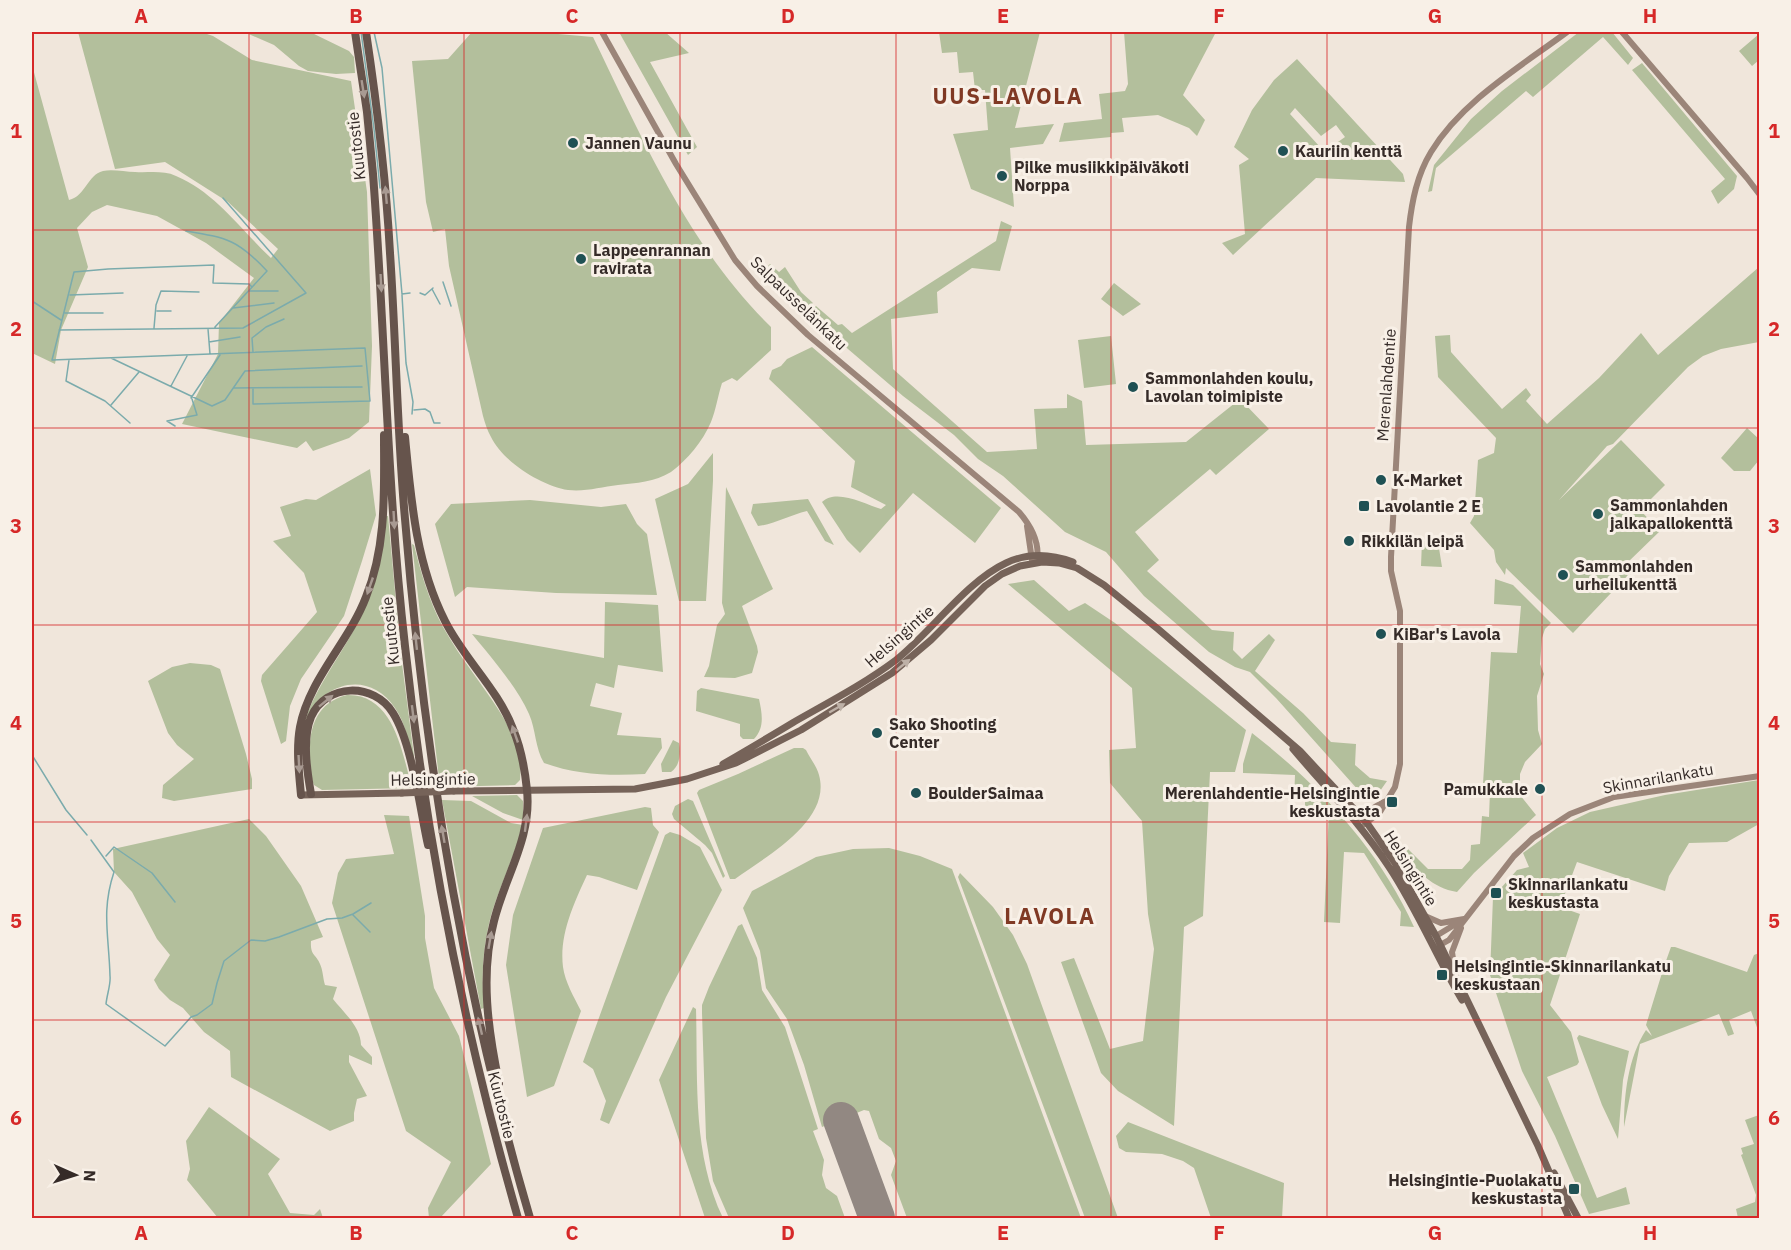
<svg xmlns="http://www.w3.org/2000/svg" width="1791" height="1250" font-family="'IBM Plex Sans',sans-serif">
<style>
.green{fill:#b3bf9c;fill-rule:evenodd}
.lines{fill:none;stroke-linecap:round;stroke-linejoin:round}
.stream{stroke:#7babac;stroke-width:1.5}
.runway{stroke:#928882;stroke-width:36}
.secondary{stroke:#9b8579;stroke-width:6}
.primary{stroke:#766359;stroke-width:7}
.trunk{stroke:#66544c;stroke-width:8}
.primary-bridge{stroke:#766359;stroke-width:7}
.oneway{fill:#a89a92}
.oneway2{fill:#beb1a7}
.grid{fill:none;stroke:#d62828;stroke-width:1.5;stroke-opacity:0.55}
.poi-dot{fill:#1f5154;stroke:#f8f0e7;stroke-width:2}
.labels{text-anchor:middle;stroke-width:6;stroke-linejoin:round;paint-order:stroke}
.poi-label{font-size:16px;font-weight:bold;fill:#352b28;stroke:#f8f0e7;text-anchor:start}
.street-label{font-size:16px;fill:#352b28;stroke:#f8f0e7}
.district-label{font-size:22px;font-weight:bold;letter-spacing:1.5px;fill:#803924;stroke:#f8f0e7}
.neatline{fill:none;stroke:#d62828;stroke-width:2}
.grid-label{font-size:20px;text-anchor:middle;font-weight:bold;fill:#d62828}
</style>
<rect width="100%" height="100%" fill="#f0e6db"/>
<path class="green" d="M78,32H201L213,36L252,60L351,81L367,192L372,346L369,422L349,438L313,451L306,441L297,448L182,424L218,354L219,323L254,278L206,243L157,216L107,205L92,212L77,228L88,267L61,330L55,364L32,353V65L69,200C86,196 87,175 103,171C113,169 125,172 135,172C149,173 163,170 176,176C215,192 241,230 271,258L278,249L228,202L165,162L115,169Z
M244,32H310L349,51L354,57L355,73L336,74L308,71L299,66L274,45Z
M472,32H535L593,37C642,138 689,247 771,327V350L737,381L732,378L722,383C718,395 716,410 711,422C703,441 687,460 671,472C655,482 636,483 618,485C601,487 585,492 568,490C542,486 503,462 491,437C487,430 485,423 483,416L449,266L445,229L433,232L426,202L412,61L448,59Z
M619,32H665L689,53L650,62L697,147L688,155Z
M939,32H1040L1015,128L1054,124L1043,144L1010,148L1014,207L971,189L953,134L988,130L985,90H975L973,72L959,73L957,52L942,53Z
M1124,32H1216L1183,95L1205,120L1197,136L1189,128L1158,115L1122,118L1124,132L1111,133V137L1059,142L1064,123L1102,119L1099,94L1125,91L1128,84Z
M1579,32H1612L1633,58L1628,65L1603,37L1533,97L1526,91L1436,168L1432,191L1428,192L1434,165L1471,119L1502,91Z
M1759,34V60L1752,66L1739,51Z
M1297,59L1403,174L1405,182L1316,178L1233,255L1222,243L1245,234L1239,165L1249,159L1234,147L1252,110L1274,80ZM1295,108L1321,136L1336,125L1345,137L1328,149L1320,147L1290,114Z
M1642,63L1737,176L1734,189L1718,204L1711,191L1725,179L1632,70Z
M1001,221L1012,226L1000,271L972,268L937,292L938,313L891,319L893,369L987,452L1037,449L1034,409L1067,408V394L1082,401L1086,445L1186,442L1240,399L1269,429L1216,475L1210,469L1135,532L1159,560L1147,571L1212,630L1234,632L1233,650L1242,659L1269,634L1275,640L1255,671L1303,713L1331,742L1356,744L1355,765L1370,778L1387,781L1380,791L1368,801L1276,698L1250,672L1235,667L1209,652L1144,596L1106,552L1065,532L1003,476L978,459L954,435L903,396L807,314L816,306L838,325L842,324L852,333L996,241Z
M770,264L779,272L785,267L801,292L813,303L800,312L761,273Z
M1759,267V342L1721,349L1703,356L1688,367L1613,444L1607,446L1559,500L1621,440L1665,485L1640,510L1660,531L1625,565L1631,572L1573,633L1506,568L1505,575L1496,562L1494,550L1470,523L1474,516L1478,460L1494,453L1496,438L1438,377L1435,336L1450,335L1451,352L1502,409L1526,388L1531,395L1526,401L1547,424L1599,378L1641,333L1658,355Z
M1114,283L1141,304L1123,316L1101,299Z
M1111,336L1116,384L1084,388L1078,340Z
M812,347L1001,508L975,543L913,493L860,553L847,540L822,502C836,488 865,504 881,509L886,505L851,487L855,461L769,379L772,370L781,366L787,359Z
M1747,428L1759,439V460L1750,471H1734L1721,458Z
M713,453V481L706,601H679L655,499L688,484Z
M370,469L376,515L362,561L344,616L301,679L290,706L286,741L281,744L261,681L262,675L317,612L304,573L273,541L291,536L280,507L306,499L316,500Z
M726,487L773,589L742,606L757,646L758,652L752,673L735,678L704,677L709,666L717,625L725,614L722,603Z
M808,499L834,545L825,541L807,511C790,515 775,524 758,526L751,513L753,504Z
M530,500L601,507L626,504L637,524L647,534L657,595L556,593L467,587L455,597L435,524L451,504Z
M386,516H388L401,656L414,756L412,757C408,740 405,722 395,708C370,670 323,681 306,720H305C318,683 343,653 360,618C376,586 383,552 386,516Z
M1422,541L1438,542L1442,567L1421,566Z
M412,544L414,545C421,573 429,601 443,627C452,643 462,658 473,673C495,705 524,738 520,780L515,785L440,787Z
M1495,579L1513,585L1551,623L1545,629L1542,638L1540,664L1544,674L1537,696L1538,730L1542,744L1525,762L1520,774V795L1536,815L1474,873L1457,892C1432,888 1418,871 1401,853L1405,846L1428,869H1462L1470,860L1471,845L1480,844L1482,816L1489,817L1490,791L1483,784L1491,652L1517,653L1521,606L1494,604Z
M1034,580L1069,611L1085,603L1115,623L1246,730L1235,772H1210L1203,916L1184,927L1174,1126L1118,1091L1101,1073L1061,962L1074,958L1110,1049L1143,1041L1154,949L1148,914L1142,821L1110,783L1109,750L1136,748L1132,688L1008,584Z
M605,602L658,605L663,672L618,665L614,688L596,683L590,706L622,713L617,735L661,738L662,748L645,774C611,776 577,775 544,763C535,748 536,730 529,714C517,687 491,657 472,634L604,658Z
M190,663L211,665L220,669L246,754L252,779V789L174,801L162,798L163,785L194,759L177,745L168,733L148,681L172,667Z
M701,688L759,699C762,713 765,728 754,739H743L740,736V724L696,711L697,691Z
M347,695C394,694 402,752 412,788L322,790L314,785C311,778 311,770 310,762C308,732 314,703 347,695Z
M1252,733C1319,785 1379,849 1414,927L1400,926L1401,912L1364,853L1344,852L1340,923L1324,922L1329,810L1305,808V800H1294L1295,775L1243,773V764Z
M673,740L679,743C681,753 680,766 671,772H662L661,764Z
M794,748H803L806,750C810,758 817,767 819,775C832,821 765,857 735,879H730L697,793L699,790L738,774Z
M1759,780V824L1727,842L1689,843L1669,876L1665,891L1577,862L1560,907L1580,914L1550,1005L1571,1032L1579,1062L1577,1065L1547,1077L1597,1198L1626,1187L1630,1204L1589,1214L1555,1136L1522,1071L1490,975L1493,897L1517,870L1529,867L1523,853L1557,828L1590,812L1665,795Z
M517,795L523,801V820L503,813L472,796Z
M688,799L693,801L725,876L723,878L712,853L705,845L674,819L672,814L675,806Z
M442,800L471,801L511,823L523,825C515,855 501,883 492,912C483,944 481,976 484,1008L481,1009Z
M645,807L651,808L653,825L659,832L637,890L599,877L587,875C574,903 559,935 563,967C565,982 574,997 581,1011L554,1086L527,1097L506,965L513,915L543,828Z
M384,815L409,816L425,916V938L434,988L459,1036L491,1164L440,1218H429L428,1208L451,1162L406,1131L332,903L338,873L346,859L394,854Z
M249,819L266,836L301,886L323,937L311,941C310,956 316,954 320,964C323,970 323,979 325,985L337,987L333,999C344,1013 361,1027 361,1045L372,1057V1065L349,1055V1062L367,1096L357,1099L354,1113V1121L330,1131L231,1077L230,1051L204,1032L183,1008L170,1000L159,989L154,980L170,955L157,939L132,892L114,872L113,849Z
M670,832L680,835L700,847L722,890L666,997L609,1124L600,1120L606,1101L593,1069L583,1062L665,835Z
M889,848L920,856L952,869L1081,1218H907L891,1175L896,1161L891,1148L879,1139L869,1111L864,1110L822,1127L804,1065L787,1019L766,988L760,951L743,908L752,891L816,857L853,849Z
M960,873L993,907L1013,935L1027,964L1118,1218H1085L958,877Z
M742,924L757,958L762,990L785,1027L818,1129L813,1131L824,1160L822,1175L826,1188L837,1196L845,1218H729L713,1181L706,1138L702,1013V1005L709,987L738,926Z
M1671,947H1675L1747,972L1754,955L1759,953V1033L1751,1011L1729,1020L1734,1034L1728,1036L1719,1014L1640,1044L1624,1127C1624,1094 1628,1058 1646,1030L1652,1036L1646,1025L1662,973L1671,976L1662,972Z
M693,1007L696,1009C698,1080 692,1153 723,1218H705L659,1080Z
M1579,1035L1629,1051L1623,1080L1618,1139L1602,1105L1577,1038Z
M209,1107L280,1159L268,1174L290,1213L314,1215L320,1209L323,1218H218L187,1180L190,1169L186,1141Z
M1759,1115V1218H1738L1736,1209L1755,1202L1756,1195L1741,1155L1743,1154L1741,1148L1754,1144L1745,1120Z
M1128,1122L1284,1183L1282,1218H1211L1194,1168L1183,1161L1162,1154L1126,1152L1119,1148L1116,1136Z"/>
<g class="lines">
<path class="stream" d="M361,32L374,129L380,188
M374,32L382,68L402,294L410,293
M186,231C228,238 238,240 267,271L215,327
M443,282L451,306
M252,287L249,284L213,283L214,265L108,269L74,272L52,360L365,348L370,401L253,404V388
M432,289L440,304
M249,291H278
M420,293L425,295L433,288
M70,295L123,293
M402,295L406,363L413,402L412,414
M32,301L61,320
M233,308L274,303
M157,311H171
M65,313H103
M154,328L156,305L161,291L199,292
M208,329L210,354
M59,330L243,328L306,293L223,198
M209,342L240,337
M253,352L252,338L266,327L284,319
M111,358L212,406L225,400L245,371L362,366
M69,360L66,381L105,401L130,423
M171,386L187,356
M234,388L362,387
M191,398L220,355
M111,405L139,372
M414,410L425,409L430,412L434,423H440
M175,426L167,421L197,415L192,399
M32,755L66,810L87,835
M91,840L114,872C101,911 109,936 110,976C111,984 107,994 106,1004L165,1046L191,1017L197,1015L212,1004L217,983L224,961L251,940L265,941L279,937L327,919L342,918L353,914L371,903
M106,856L114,847L152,873L175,902
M353,915L370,932"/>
<path class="runway" d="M841,1120L877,1218"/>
<path class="secondary" d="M602,32L676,164L735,260L757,286L808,335L1019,512C1031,526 1040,542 1037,560
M1622,32L1747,178L1760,195
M1027,526L1032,560
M1361,820C1365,812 1376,806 1384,802
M1365,824L1380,812L1395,787L1400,764V611L1391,571V557L1409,227C1412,201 1417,175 1431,152C1462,101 1520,67 1567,32
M1425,916L1441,923L1464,919
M1436,936L1459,922
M1440,945L1449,940L1514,856L1533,838L1570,814L1614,797L1760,776
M1454,966L1452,952L1461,928"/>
<path class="primary" d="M1293,749C1326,788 1361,824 1389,867C1417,909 1436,956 1462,1000
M723,764C747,750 771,736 794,722C829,702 864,684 896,660C931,632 967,581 1006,563C1027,553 1051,554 1073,562
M454,791L635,789L687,779L736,763L801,730L892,673L931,640L985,586L1002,574L1020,566L1042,562L1059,563L1077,568L1104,585L1158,629L1300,751L1367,823L1395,863L1436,936L1538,1146L1569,1218
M301,795L402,793
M1554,1173L1578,1218"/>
<path class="trunk" d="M355,32L367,112L373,174C385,331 387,489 405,646C426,839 464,1031 518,1218
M366,32C377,105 386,179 390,253C396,342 397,430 405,519C424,755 463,990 530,1218
M405,437C411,500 416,564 445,621C464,659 498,689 513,729C521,748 525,770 527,790C532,838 505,876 494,921C480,974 488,1030 499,1083
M311,794C307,771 302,739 311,717C326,683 374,682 393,713C412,743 420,809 428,845
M301,795C299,773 296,749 300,727C309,679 349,642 366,597C387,545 384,490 384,435"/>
<path class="primary-bridge" d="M402,793L454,791"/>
</g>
<defs><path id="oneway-solid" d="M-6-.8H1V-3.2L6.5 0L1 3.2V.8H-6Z" transform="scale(1.5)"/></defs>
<g class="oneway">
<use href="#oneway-solid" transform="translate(363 89) rotate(81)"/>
<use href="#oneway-solid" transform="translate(386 195) rotate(-95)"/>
<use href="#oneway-solid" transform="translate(381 283) rotate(87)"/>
<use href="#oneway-solid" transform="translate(394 520) rotate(87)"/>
<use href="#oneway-solid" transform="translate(370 586) rotate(109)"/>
<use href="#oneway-solid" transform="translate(416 641) rotate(-96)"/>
<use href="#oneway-solid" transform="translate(326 701) rotate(-39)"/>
<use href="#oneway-solid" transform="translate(413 714) rotate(83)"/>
<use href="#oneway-solid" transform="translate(515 734) rotate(-109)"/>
<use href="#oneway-solid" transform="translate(299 764) rotate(87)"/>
<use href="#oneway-solid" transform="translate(526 823) rotate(-83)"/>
<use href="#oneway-solid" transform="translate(443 834) rotate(-100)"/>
<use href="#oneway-solid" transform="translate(490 940) rotate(-80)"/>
<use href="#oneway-solid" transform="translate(480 1026) rotate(-103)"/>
</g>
<g class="oneway2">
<use href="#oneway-solid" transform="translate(903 665) rotate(-39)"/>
<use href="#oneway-solid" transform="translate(837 708) rotate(-30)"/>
</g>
<path class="grid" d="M249,32V1218M464,32V1218M680,32V1218M896,32V1218M1111,32V1218M1327,32V1218M1542,32V1218M32,230H1760M32,428H1760M32,625H1760M32,822H1760M32,1020H1760"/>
<g class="poi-dot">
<circle cx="573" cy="143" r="6"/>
<circle cx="1283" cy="151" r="6"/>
<circle cx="1002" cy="176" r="6"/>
<circle cx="581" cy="259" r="6"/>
<circle cx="1133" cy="387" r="6"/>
<circle cx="1381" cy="480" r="6"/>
<rect x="1358" y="500" width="12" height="12" rx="3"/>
<circle cx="1598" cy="514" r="6"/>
<circle cx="1349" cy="541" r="6"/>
<circle cx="1563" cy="575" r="6"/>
<circle cx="1381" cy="634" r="6"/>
<circle cx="877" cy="733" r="6"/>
<circle cx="1540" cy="789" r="6"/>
<circle cx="916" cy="793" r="6"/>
<rect x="1386" y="796" width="12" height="12" rx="3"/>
<rect x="1490" y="887" width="12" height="12" rx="3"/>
<rect x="1436" y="969" width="12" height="12" rx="3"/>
<rect x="1568" y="1183" width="12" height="12" rx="3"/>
</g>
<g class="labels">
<g class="poi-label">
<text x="585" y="149">Jannen Vaunu</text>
<text x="1295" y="157">Kauriin kenttä</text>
<text x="1014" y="173">Pilke musiikkipäiväkoti<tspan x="1014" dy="18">Norppa</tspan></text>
<text x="593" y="256">Lappeenrannan<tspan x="593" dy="18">ravirata</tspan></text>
<text x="1145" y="384">Sammonlahden koulu,<tspan x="1145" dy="18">Lavolan toimipiste</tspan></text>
<text x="1393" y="486">K-Market</text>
<text x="1610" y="511">Sammonlahden<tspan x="1610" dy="18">jalkapallokenttä</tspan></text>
<text x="1376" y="512">Lavolantie 2 E</text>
<text x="1361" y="547">Rikkilän leipä</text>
<text x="1575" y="572">Sammonlahden<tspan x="1575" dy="18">urheilukenttä</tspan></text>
<text x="1393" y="640">KiBar's Lavola</text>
<text x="889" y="730">Sako Shooting<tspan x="889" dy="18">Center</tspan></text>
<text x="1528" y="795" text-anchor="end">Pamukkale</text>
<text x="928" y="799">BoulderSaimaa</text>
<text x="1380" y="799" text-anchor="end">Merenlahdentie-Helsingintie<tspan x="1380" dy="18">keskustasta</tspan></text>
<text x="1508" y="890">Skinnarilankatu<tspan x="1508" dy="18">keskustasta</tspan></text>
<text x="1454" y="972">Helsingintie-Skinnarilankatu<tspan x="1454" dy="18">keskustaan</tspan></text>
<text x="1562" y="1186" text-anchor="end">Helsingintie-Puolakatu<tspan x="1562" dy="18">keskustasta</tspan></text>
</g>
<g class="street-label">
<text transform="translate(356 146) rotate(-96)" y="6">Kuutostie</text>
<text transform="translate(799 303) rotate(44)" y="6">Salpausselänkatu</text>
<text transform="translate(1386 385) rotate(-86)" y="6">Merenlahdentie</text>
<text transform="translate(390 631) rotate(-96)" y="6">Kuutostie</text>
<text transform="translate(899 636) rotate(-41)" y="6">Helsingintie</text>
<text transform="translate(1658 778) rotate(-10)" y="6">Skinnarilankatu</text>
<text transform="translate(433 779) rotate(-1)" y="6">Helsingintie</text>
<text transform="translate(1411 868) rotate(58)" y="6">Helsingintie</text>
<text transform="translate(502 1105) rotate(76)" y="6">Kuutostie</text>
</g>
<g class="district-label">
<text x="1008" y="104">UUS-LAVOLA</text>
<text x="1050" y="924">LAVOLA</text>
</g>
</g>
<rect width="1791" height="1250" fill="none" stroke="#f8f0e7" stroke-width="66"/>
<g transform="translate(75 1175) rotate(93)" stroke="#f8f0e7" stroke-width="4.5" paint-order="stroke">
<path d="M0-4.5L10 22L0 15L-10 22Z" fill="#352b28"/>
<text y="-9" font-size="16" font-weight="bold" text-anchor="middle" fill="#352b28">N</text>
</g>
<rect x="33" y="33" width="1725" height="1184" class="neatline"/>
<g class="grid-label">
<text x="141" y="23">A</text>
<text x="356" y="23">B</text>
<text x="572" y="23">C</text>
<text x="788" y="23">D</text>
<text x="1003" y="23">E</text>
<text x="1219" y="23">F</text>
<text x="1435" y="23">G</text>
<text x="1650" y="23">H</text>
<text x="16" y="138">1</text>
<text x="1774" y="138">1</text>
<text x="16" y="336">2</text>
<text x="1774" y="336">2</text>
<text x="16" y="533">3</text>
<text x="1774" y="533">3</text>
<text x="16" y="730">4</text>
<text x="1774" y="730">4</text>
<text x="16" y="928">5</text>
<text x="1774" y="928">5</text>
<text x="16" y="1125">6</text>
<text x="1774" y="1125">6</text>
<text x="141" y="1240">A</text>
<text x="356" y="1240">B</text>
<text x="572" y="1240">C</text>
<text x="788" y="1240">D</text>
<text x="1003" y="1240">E</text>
<text x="1219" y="1240">F</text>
<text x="1435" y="1240">G</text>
<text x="1650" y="1240">H</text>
</g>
</svg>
